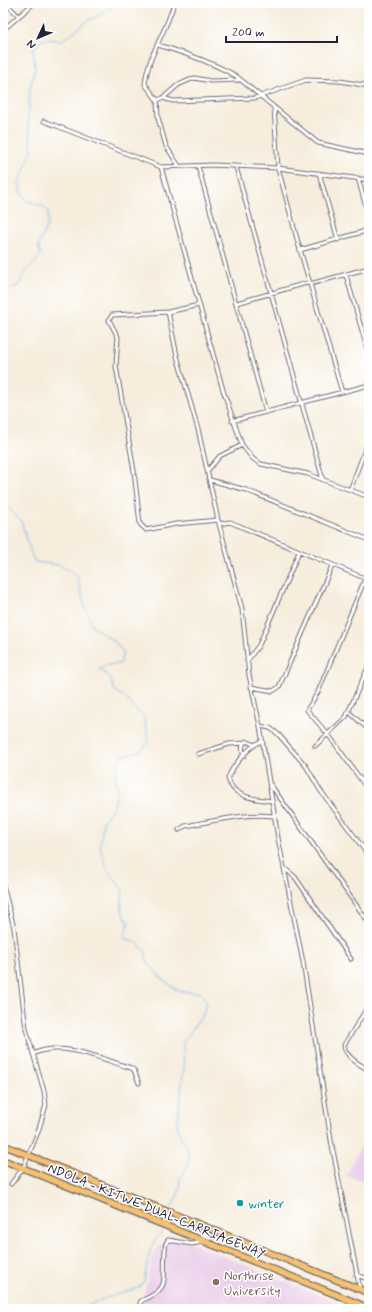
<svg xmlns="http://www.w3.org/2000/svg" width="372" height="1312" font-family="Mynerve,sans-serif">
<style>
.built{fill:#ebd1eb}
.lines{fill:none;stroke-linecap:round;stroke-linejoin:round}
.stream{stroke:#7db9ef;stroke-width:1}
.street-casing{stroke:#6c6973;stroke-width:5}
.highway-casing{stroke:#6c6973;stroke-width:8}
.street{stroke:#fff;stroke-width:3}
.highway{stroke:#f7c06c;stroke-width:5.5}
.culture-dot{fill:#0f9aa8;stroke:#fff;stroke-width:1.5}
.education-dot{fill:#8d6e63;stroke:#fff;stroke-width:1.5}
.labels{text-anchor:middle;stroke-width:3;stroke-linejoin:round;paint-order:stroke}
.culture-label{font-size:13px;fill:#0d838f;stroke:#fff;text-anchor:start}
.street-label{font-size:13px;fill:#22223b;stroke:#fff}
.education-label{font-size:13px;fill:#785e54;stroke:#fff;text-anchor:start}
</style>
<rect width="100%" height="100%" fill="#fff"/>
<filter id="ink" filterUnits="userSpaceOnUse"><feTurbulence type="fractalNoise" baseFrequency=".025" numOctaves="2"/><feDisplacementMap in="SourceGraphic" scale="8" xChannelSelector="R" yChannelSelector="G"/><feConvolveMatrix kernelMatrix="1 2 1 2 8 2 1 2 1" color-interpolation-filters="sRGB"/></filter>
<filter id="wash" filterUnits="userSpaceOnUse"><feTurbulence type="fractalNoise" baseFrequency=".012" numOctaves="4" result="noise"/><feDisplacementMap in="SourceGraphic" scale="16" xChannelSelector="R" yChannelSelector="G"/><feGaussianBlur stdDeviation="0.9" result="paint"/><feColorMatrix in="noise" values="0 0 0 0 0 0 0 0 0 0 0 0 0 0 0 0 0 1.4 0 .05"/><feComposite in="paint" operator="in"/></filter>
<g filter="url(#wash)">
<rect width="100%" height="100%" fill="#f6eddc"/>
<path class="built" d="M369,1131V1183L346,1176Z
M170,1234L352,1309H141L153,1254Z"/>
<g class="lines">
<path class="stream" d="M3,288L10,289L19,285C24,269 34,267 41,254L38,246L48,223V212L43,206L27,201L21,193L19,183L32,150L28,124L30,88L35,68L33,50L40,41L49,39L62,41L87,21L110,10L111,3
M3,502L21,521L31,553L35,562L59,565L77,575L84,604L93,627L115,642L123,652L120,664L106,665L99,670C110,675 111,679 114,690L125,698L144,718L149,742L140,751L122,756L115,770L117,788L115,804L103,822L100,848L108,871L123,890C121,903 119,912 129,922L124,938L136,942L145,950L147,961L161,978L178,991L201,993L206,1001L204,1012L183,1043L184,1069L177,1125L181,1138L188,1148L189,1157L188,1166L179,1180L181,1187L172,1208
M81,1309L98,1301L140,1287L144,1281L149,1254L155,1240L163,1231"/>
</g>
</g>
<g filter="url(#ink)">
<g class="lines">
<g class="street-casing">
<path id="street" d="M5,3L19,16
M174,3C167,31 148,54 145,84L157,100L158,118L166,146L179,166
M3,30L34,3
M158,45C185,53 212,62 236,76L318,143L369,154
M163,98L173,101L255,98L306,80L340,81L369,86
M157,100L163,98L178,85L194,78L211,81L240,80
M274,107L278,168L300,250L342,392
M44,121L161,167L213,165L278,168L369,180
M198,166L266,412
M161,167L223,390L242,445L253,459L261,464L308,474L369,497
M236,167L323,480
M319,173L338,240
M358,178L369,218
M300,250L369,230
M346,275L369,355
M310,284L369,268
M237,303L310,282
M199,305L168,312L112,315L109,320L118,337L116,366L134,471L140,524L146,530L176,524L218,520
M168,312L177,356L198,429L218,520L242,609L249,675L260,726L278,838L303,962L331,1140L360,1290
M232,421L369,385
M208,470L220,456L242,445
M210,480L246,490L369,540
M350,490L369,439
M219,524L230,522L369,580
M365,579L318,692L307,710L330,737L369,791
M247,661L259,645L299,552
M251,687L273,691L279,687L332,566
M349,712L369,730
M260,726L270,728L278,734L306,766L320,790L369,856
M262,741C249,746 233,765 228,778C232,798 256,799 272,801
M315,746L346,717L369,665
M198,754L229,744L244,743
M244,756C242,751 241,745 246,741L255,745
M270,784L369,923
M179,830L185,826C214,821 244,813 274,816
M284,868L295,877L351,959
M3,885L14,928L26,1029L44,1091L46,1105L38,1132L23,1168L11,1184
M369,1005L344,1045C344,1056 360,1065 369,1070
M33,1054C61,1040 102,1059 131,1068L134,1070L139,1083
M356,1275L369,1279
M138,1309L141,1301C172,1288 162,1281 165,1252C165,1247 165,1243 168,1240L192,1244L203,1242"/>
</g>
<g class="highway-casing">
<path id="highway" d="M3,1145L369,1293
M3,1160L369,1308"/>
</g>
<use href="#street" class="street"/>
<use href="#highway" class="highway"/>
</g>
</g>
<circle class="culture-dot" cx="240" cy="1203" r="4"/>
<circle class="education-dot" cx="216" cy="1282" r="4"/>
<g class="labels">
<g class="culture-label">
<text x="248" y="1208">winter</text>
</g>
<g class="street-label">
<text transform="translate(157 1210) rotate(22)" y="5">NDOLA - KITWE DUAL-CARRIAGEWAY</text>
</g>
<g class="education-label">
<text x="224" y="1280">Northrise<tspan x="224" dy="15">University</tspan></text>
</g>
</g>
<rect width="372" height="1312" fill="none" stroke="#fff" stroke-width="16"/>
<g transform="translate(38 38) rotate(226)" stroke="#ffffff" stroke-width="3" paint-order="stroke">
<path d="M0-3L7 15L0 10L-7 15Z" fill="#22223b"/>
<text y="-6" font-size="11" font-weight="bold" text-anchor="middle" fill="#22223b">N</text>
</g>
<path d="M226 36v6h111v-6" fill="none" stroke="#22223b" stroke-width="2"/>
<text x="232" y="36" font-size="12" fill="#22223b" stroke="#ffffff" stroke-width="3" paint-order="stroke">200 m</text>
</svg>
